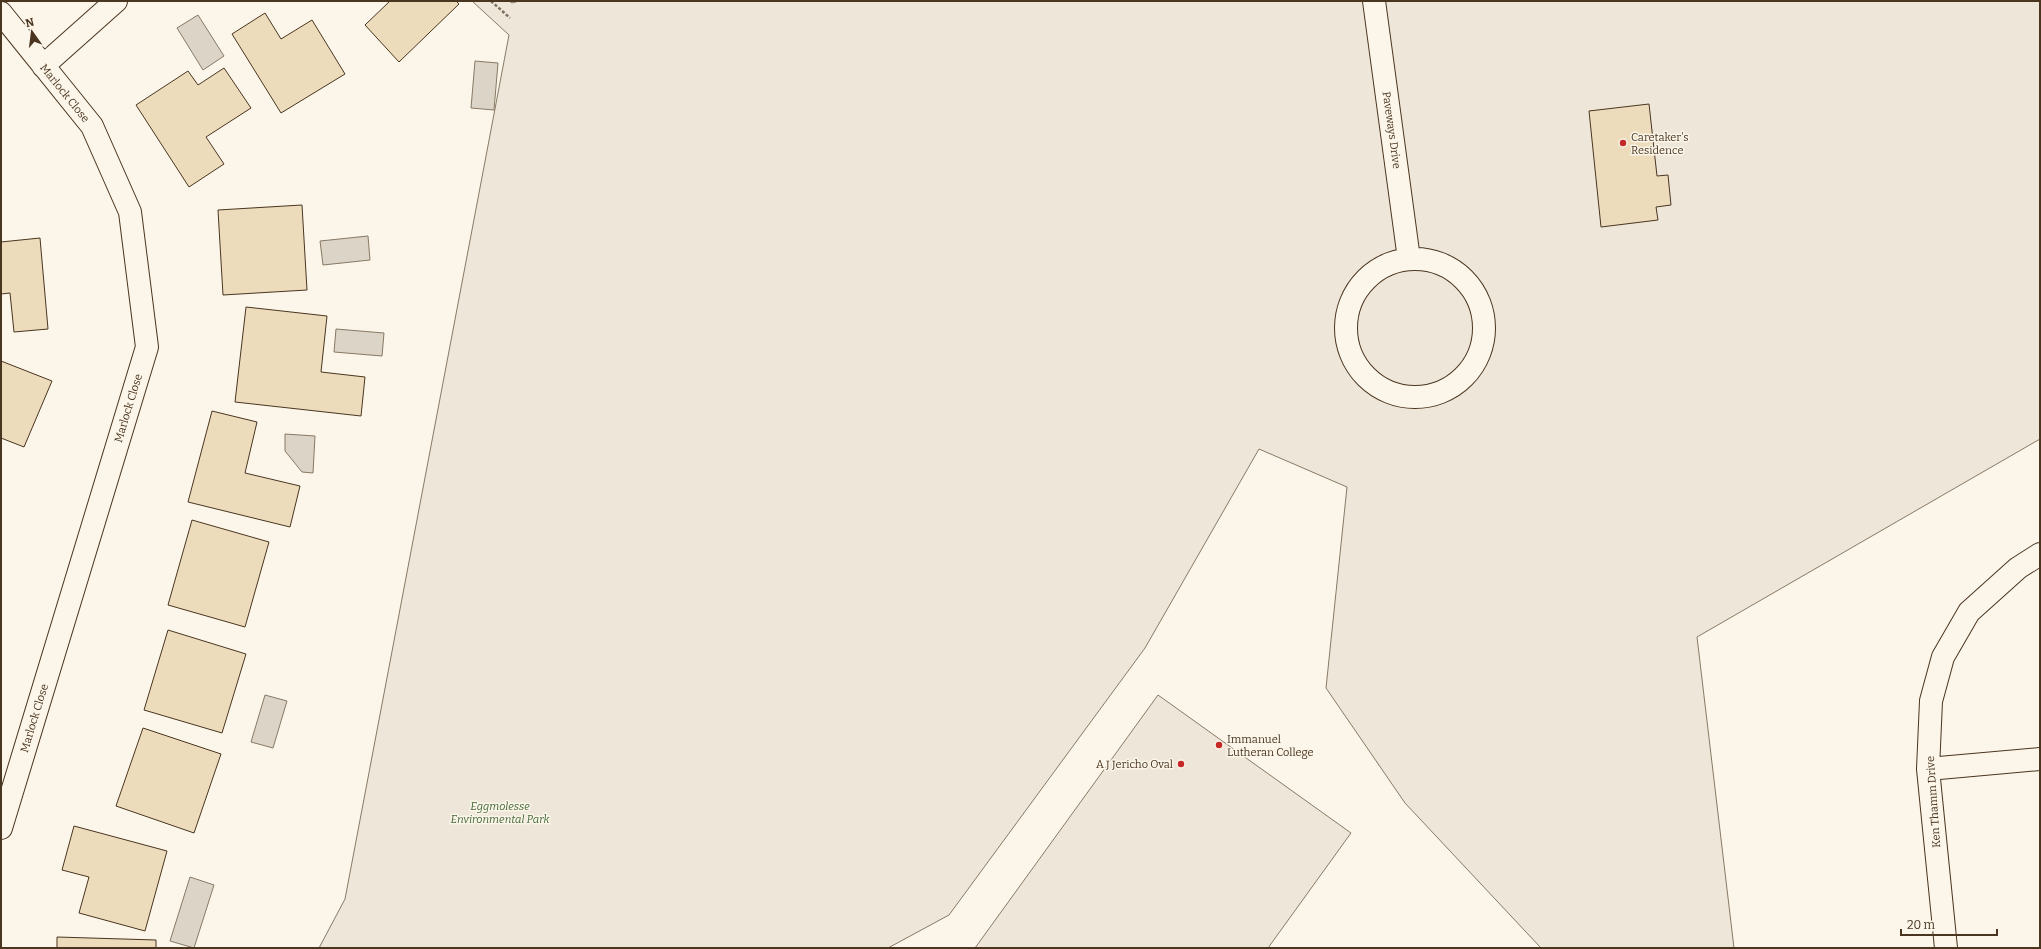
<svg xmlns="http://www.w3.org/2000/svg" width="2041" height="949" font-family="Bitter,serif">
<style>
.green{fill:#ede6d9;stroke:#887966}
.water{fill:#dcd4c6;stroke:#887966}
.building{fill:#ecdcbc;stroke:#4a3520}
.lines{fill:none;stroke-linecap:round;stroke-linejoin:round}
.minor-casing{stroke:#4a3520;stroke-width:24}
.path{stroke:#7f6f5c;stroke-width:2.5;stroke-dasharray:3 2;stroke-linecap:butt}
.minor{stroke:#fbf6e9;stroke-width:22}
.poi-dot{fill:#c62828;stroke:#fbf6e9;stroke-width:1.5}
.labels{text-anchor:middle;stroke-width:3;stroke-linejoin:round;paint-order:stroke}
.street-label{font-size:11px;fill:#4a3520;stroke:#fbf6e9}
.poi-label{font-size:11px;fill:#4a3520;stroke:#fbf6e9;text-anchor:start}
.park-label{font-size:11px;font-style:italic;fill:#436837;stroke:#fbf6e9}
</style>
<rect width="100%" height="100%" fill="#fbf6e9"/>
<path class="green" d="M472,1H509L512,3L519,1H2040V439L1697,637L1734,948H1541L1405,803L1326,688L1347,487L1259,449L1145,648L949,915L888,948H319L345,899L509,35Z
M1158,695L1351,833L1268,948H975Z"/>
<path class="water" d="M198,15L224,56L203,70L177,28Z
M475,61L498,63L494,110L471,108Z
M368,236L370,260L323,265L320,241Z
M336,329L384,333L382,356L334,352Z
M285,434L315,436L313,473L302,472L285,451Z
M265,695L287,701L273,748L251,742Z
M190,877L214,885L194,948L170,941Z"/>
<path class="building" d="M390,1H456L459,4L399,62L365,25Z
M265,13L281,39L312,20L345,74L281,113L232,34Z
M224,68L251,108L206,137L224,164L189,187L136,105L188,71L198,85Z
M1649,104L1657,176L1668,175L1671,205L1656,207L1658,220L1601,227L1589,111Z
M302,205L307,290L223,295L218,210Z
M40,238L48,329L14,332L10,293L1,294V242Z
M246,307L327,316L321,372L365,377L361,416L235,402Z
M1,361L52,381L24,447L1,438Z
M212,411L257,422L245,473L300,486L290,527L188,502Z
M192,520L269,542L245,627L168,605Z
M168,630L246,654L222,733L144,710Z
M143,728L221,754L194,833L116,806Z
M74,826L167,851L145,931L79,913L89,877L62,870Z
M57,937L156,940V948H57Z"/>
<g class="lines">
<g class="minor-casing">
<path id="minor" d="M1374,1L1409,259
M1,13L92,126L130,212L147,347L1,828
M43,66L116,1
M1346 328a69 69 0 1 1 138 0a69 69 0 1 1-138 0Z
M1928,769L2040,759
M1946,948L1928,769L1931,701L1943,657L1969,612L2018,568L2040,554"/>
</g>
<path class="path" d="M491,1L510,18"/>
<use href="#minor" class="minor"/>
</g>
<g class="poi-dot">
<circle cx="1623" cy="143" r="4"/>
<circle cx="1219" cy="745" r="4"/>
<circle cx="1181" cy="764" r="4"/>
</g>
<g class="labels">
<g class="street-label">
<text transform="translate(65 93) rotate(51)" y="4">Marlock Close</text>
<text transform="translate(1392 130) rotate(82)" y="4">Paveways Drive</text>
<text transform="translate(128 408) rotate(-73)" y="4">Marlock Close</text>
<text transform="translate(34 718) rotate(-73)" y="4">Marlock Close</text>
<text transform="translate(1933 802) rotate(-94)" y="4">Ken Thamm Drive</text>
</g>
<g class="poi-label">
<text x="1631" y="141">Caretaker's<tspan x="1631" dy="13">Residence</tspan></text>
<text x="1227" y="743">Immanuel<tspan x="1227" dy="13">Lutheran College</tspan></text>
<text x="1173" y="768" text-anchor="end">A J Jericho Oval</text>
</g>
<g class="park-label">
<text x="500" y="810">Eggmolesse<tspan x="500" dy="13">Environmental Park</tspan></text>
</g>
</g>
<rect width="2041" height="949" fill="none" stroke="#4a3520" stroke-width="4"/>
<g transform="translate(32 32) rotate(346)" stroke="#fbf6e9" stroke-width="3" paint-order="stroke">
<path d="M0-3L7 15L0 10L-7 15Z" fill="#4a3520"/>
<text y="-6" font-size="11" font-weight="bold" text-anchor="middle" fill="#4a3520">N</text>
</g>
<path d="M1901 929v6h96v-6" fill="none" stroke="#4a3520" stroke-width="2"/>
<text x="1907" y="929" font-size="12" fill="#4a3520" stroke="#fbf6e9" stroke-width="3" paint-order="stroke">20 m</text>
</svg>
